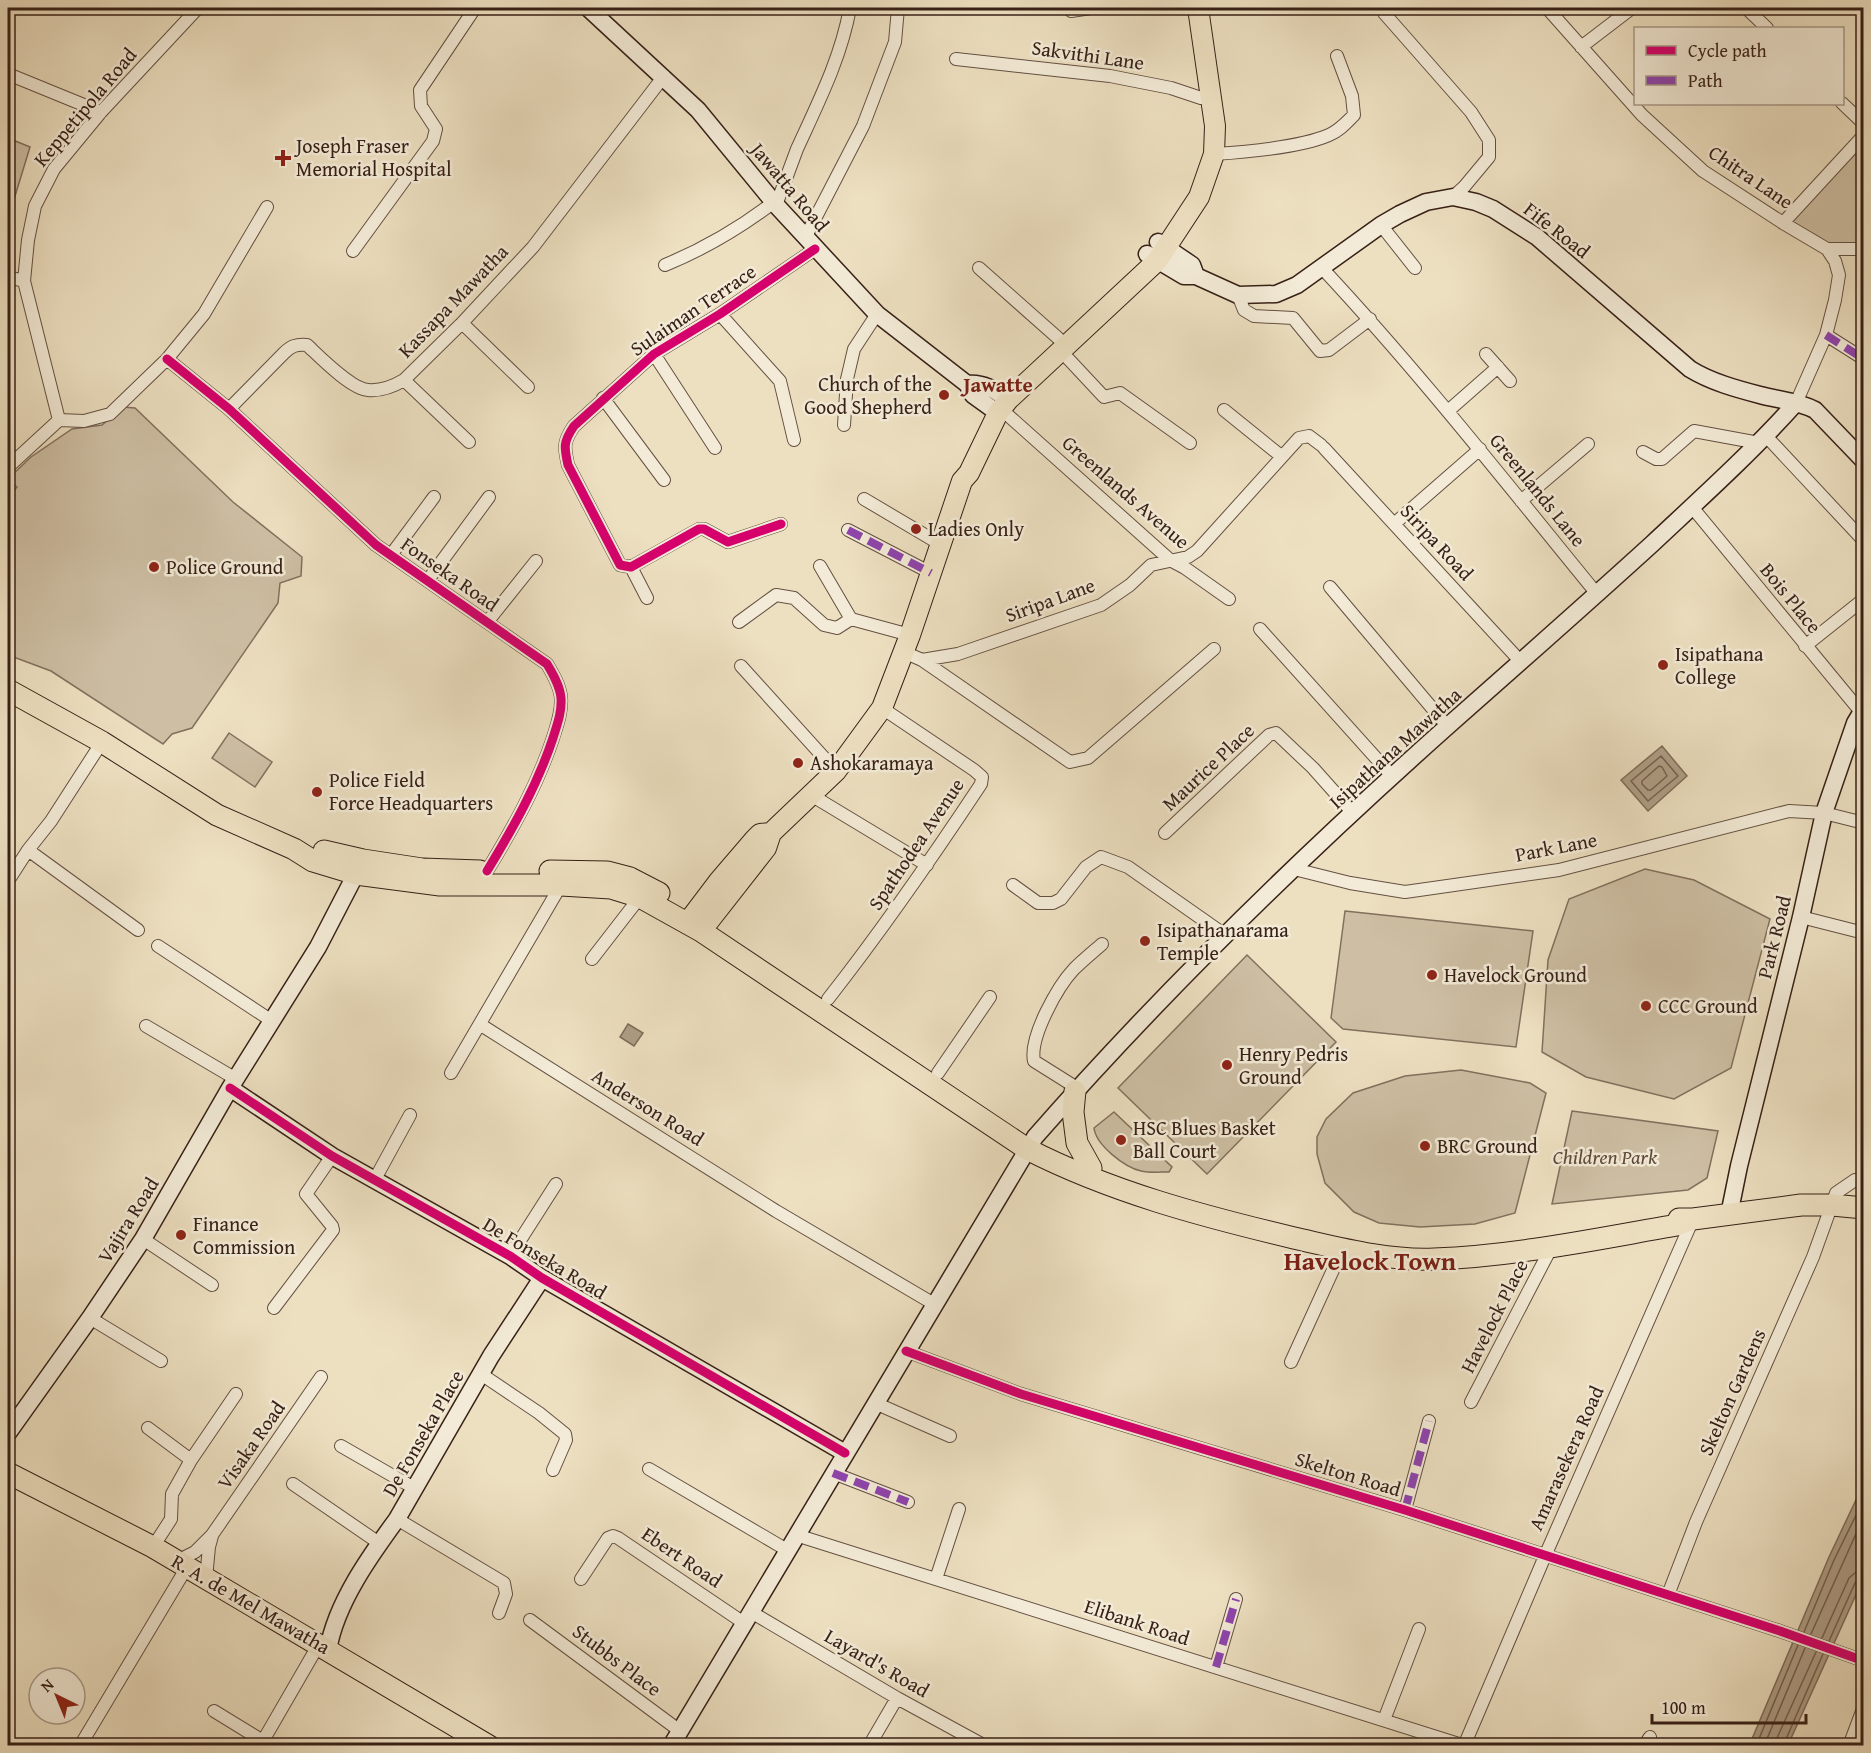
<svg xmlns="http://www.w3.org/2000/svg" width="1871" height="1753" font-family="'Gentium Book Plus',serif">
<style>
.green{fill:#cebfa4;stroke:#82705e;stroke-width:1.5}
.water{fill:#af9f87;stroke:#7f6c5a;stroke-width:1.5}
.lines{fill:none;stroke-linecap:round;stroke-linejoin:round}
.shore{stroke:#73604f;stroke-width:1.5}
.street-casing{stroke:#645042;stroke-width:14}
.secondary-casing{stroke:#372017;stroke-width:19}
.primary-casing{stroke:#372017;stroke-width:22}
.highway-casing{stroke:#372017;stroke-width:23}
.street{stroke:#f3ebd7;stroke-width:12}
.secondary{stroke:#f3ebd7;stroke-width:16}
.primary{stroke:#ede0c1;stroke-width:20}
.highway{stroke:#ede0c1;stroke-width:21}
.quiet{stroke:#8e44ad;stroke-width:8;stroke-dasharray:15 8;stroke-linecap:butt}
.cycleway-casing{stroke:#f3ebd7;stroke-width:13}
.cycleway{stroke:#d6006c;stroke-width:9}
.poi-dot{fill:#8f2418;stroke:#f3ebd7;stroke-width:2}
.labels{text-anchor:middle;stroke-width:5;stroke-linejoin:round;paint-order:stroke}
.street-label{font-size:20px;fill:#372017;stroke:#f3ebd7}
.poi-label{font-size:20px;fill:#372017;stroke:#f3ebd7;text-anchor:start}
.park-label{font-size:20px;font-style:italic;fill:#5d483a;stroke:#f3ebd7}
.neighbourhood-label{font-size:21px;font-weight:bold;fill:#7a1f14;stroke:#f3ebd7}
.district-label{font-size:26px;font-weight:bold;fill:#7a1f14;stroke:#f3ebd7}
</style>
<rect width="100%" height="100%" fill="#ede0c1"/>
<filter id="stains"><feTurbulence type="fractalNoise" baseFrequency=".00333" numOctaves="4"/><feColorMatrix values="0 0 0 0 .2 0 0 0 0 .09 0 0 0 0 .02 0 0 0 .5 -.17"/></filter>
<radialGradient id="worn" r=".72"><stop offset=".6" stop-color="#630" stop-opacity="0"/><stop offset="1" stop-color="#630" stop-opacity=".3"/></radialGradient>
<path class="green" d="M8,138L30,147L8,219Z
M1863,139V248L1832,256L1787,222Z
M123,407L135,408L233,502L302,557L301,576L280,583L278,603L192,728L172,734L163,744L51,671L8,655V498L17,487L8,479L31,457L72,429L102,425Z
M229,733L272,762L255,787L212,758Z
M1645,869L1694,880L1770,919L1731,1068L1674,1099L1586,1077L1542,1052L1548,960L1569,899Z
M1345,911L1533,931L1516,1047L1343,1029L1331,1018Z
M1247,955L1336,1042L1207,1174L1118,1088Z
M1461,1070L1530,1083L1546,1093L1515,1213L1475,1224L1420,1227L1379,1223L1354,1212L1325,1183L1317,1154V1137L1326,1119L1353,1093L1405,1076Z
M1572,1111L1718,1131L1707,1178L1688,1190L1552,1204Z
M1114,1112L1172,1167L1169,1172C1160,1172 1149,1173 1141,1171C1124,1167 1096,1145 1094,1128Z"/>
<path class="water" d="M1662,746L1687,776L1648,811L1621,780Z
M628,1024L643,1033L634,1046L620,1037Z
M1863,1485V1579L1788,1745L1749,1746L1829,1557Z"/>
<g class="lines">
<path class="shore" d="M1661,756L1678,776L1648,801L1631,781Z
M1659,766L1662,767L1667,776L1651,790H1648L1642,784V781Z
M1804,1632L1834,1560L1864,1499
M1811,1634L1864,1516
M1822,1638L1849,1578L1856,1572L1864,1571
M1829,1641L1855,1583L1859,1579H1864
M1756,1746L1798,1645
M1764,1746L1805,1648
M1775,1746L1777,1738L1816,1652
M1783,1746L1823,1654"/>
<g class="street-casing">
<path id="street" d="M1068,8L1071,11L1091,8
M1547,8L1642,115L1703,171L1783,223L1827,249L1835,261L1839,275L1835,300L1826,335L1796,403
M1746,8L1767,28
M1384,13L1471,112L1489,140V157L1464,187L1453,197
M1581,47L1632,8
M956,59L1110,76L1171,88L1201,98L1212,99
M8,74L101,112
M1842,103L1864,124
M1214,154C1245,152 1301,147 1329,135C1339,131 1346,123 1354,115L1352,96L1337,56
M776,205C783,187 790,168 797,149C818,103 841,58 850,8
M1783,223L1864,135
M1381,225L1415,268
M805,238L863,126L895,42L898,8
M1827,249H1864
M353,251L433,141L436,129L421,106L420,90L475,8
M665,265C704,249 740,228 774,202
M979,268L1058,338
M1322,268C1419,372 1507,484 1597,594
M8,277L24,281
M1238,295L1244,310L1254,316L1293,318L1320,351L1329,350L1370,319
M720,314L780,381L794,440
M462,323L528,387
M1826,335L1864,359
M1060,350L1104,397L1120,393L1190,443
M654,354L715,448
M1486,354L1510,381
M167,359L229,409L376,545L547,664C553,674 560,686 561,698C562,712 557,725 553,738C537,786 513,828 487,871
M404,380L469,442
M603,398L664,480
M229,409L284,353C291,346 296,344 307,345C320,357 351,389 368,390C380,391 394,386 404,380L462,323L533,247L664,76
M1001,409L1170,560L1185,568L1229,599
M1224,410L1281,456
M1448,411L1498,367
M59,420L24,281L28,240L35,206L54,169L101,112L198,8
M844,425L847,379L854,349L877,314
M1766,436L1864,541
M1324,448L1521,662
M1643,452L1656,459H1662L1694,431L1759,443
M8,467L59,420L84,421L110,414L167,359L204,314L267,207
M864,499L940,544
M1521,501L1588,444
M1692,507L1861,712L1864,713
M781,524L728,542L704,529H699L631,567L620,565L568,465C564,447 563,442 574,426L654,354L720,314L815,249
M1394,524L1480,449
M848,530L931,573
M391,555L434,497
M820,566L851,619
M631,567L647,598
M428,580L489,497
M1330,587L1448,727
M488,621L536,561
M739,622L776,595L794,598L824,625L837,628L851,619L910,635
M1260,629L1393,777
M1805,646L1864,599
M904,652L922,660L958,654L1101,605L1130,585L1151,565L1188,557L1197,551L1299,438L1309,436L1321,445
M922,660L1070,762L1088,758L1214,649
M741,666L836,771
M811,795L927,865
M1165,833L1269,735L1276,733L1313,768L1353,813
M28,850L138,930
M1294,869L1350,883L1405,892L1559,870L1789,811L1824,813L1864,823
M8,881L28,850L51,821L102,742
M1013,885L1038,903H1053L1061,899L1086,867L1101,857L1128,867L1225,935
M1801,917L1864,933
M158,946L272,1021
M592,959L640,897
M828,999C883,929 932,858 981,784L982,777L974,770L882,708
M481,1025L776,1211L934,1304
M146,1026L236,1079
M451,1073L561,885
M938,1073L990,997
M1077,1088L1034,1061C1029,1037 1058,986 1074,969C1083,960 1093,952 1102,944
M375,1179L410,1115
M143,1239L212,1285
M510,1256L556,1184
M274,1308L333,1230L332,1226L306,1194L332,1156
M90,1318L161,1361
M906,1351L1021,1394L1405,1510L1780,1631L1864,1661
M1291,1362L1343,1248
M481,1374L539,1413L565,1434L566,1440L553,1470
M1471,1402L1551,1248
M875,1403L950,1436
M148,1428L191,1460
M341,1446L414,1488
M649,1469L787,1550
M833,1473L908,1502
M293,1484L379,1543
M1405,1510L1429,1421
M397,1519L504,1583L506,1594L499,1613
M796,1535L1465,1746
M153,1547L171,1519L172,1494L191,1460L236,1394
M177,1561L195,1552L212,1535L321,1377
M206,1578L209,1547L212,1536
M581,1579L608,1538L613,1536L618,1538L744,1623
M936,1579L959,1509
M1668,1595L1696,1522L1813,1257L1836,1193L1855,1180L1864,1181
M751,1612L897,1698L985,1746
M530,1620L680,1731
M1216,1667L1236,1599
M214,1711L271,1746
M1384,1720L1419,1629
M80,1746L187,1567
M260,1746L319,1644
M869,1746L897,1698
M1464,1746L1545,1556L1693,1219
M1644,1746L1650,1737
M1849,1746L1864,1706"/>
</g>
<g class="secondary-casing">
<path id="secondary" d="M588,8L698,110L776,205L877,314L967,384L973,395L998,413
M1158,242L1192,265L1196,276
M1147,254L1184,276H1196L1238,295L1276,294L1297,285L1381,225L1400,214L1426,202L1453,197L1476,202L1493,209L1537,237L1690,369C1711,382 1737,389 1760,395C1778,400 1798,401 1815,410L1864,461
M967,384C983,382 995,390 1008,400
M230,1088L332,1156L510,1256L542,1278L845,1453
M1729,1215L1739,1166L1801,917L1824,813L1855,723L1864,708
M8,1433L90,1318L143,1239L230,1088L318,947L361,864
M328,1650C336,1603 370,1556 397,1519L491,1356L542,1278
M671,1746L1035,1137C1163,991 1304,854 1449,725C1517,665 1585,605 1652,544C1701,498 1751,453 1796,403"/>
</g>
<g class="primary-casing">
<path id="primary" d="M688,922L719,881L755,839L760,834L771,833
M701,931L766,848L771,833L836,771L882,708L910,635L962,481L969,473L998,413L1008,400L1157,261L1199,197L1214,154L1215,126L1198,8"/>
</g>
<g class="highway-casing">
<path id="highway" d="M8,690L102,742L217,815L294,849L313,861L356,874L440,885H561L611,888L640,897L701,931L1027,1149C1111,1192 1202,1216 1294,1238C1339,1248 1387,1261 1434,1259C1516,1256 1596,1239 1677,1225L1693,1219
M324,851L363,860L422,869L480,871
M550,871L607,872L630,878L659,893
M1075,1091L1073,1112L1077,1143L1091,1168
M1679,1219H1693L1801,1205H1832L1864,1208
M8,1473L153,1547L489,1746"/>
</g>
<use href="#street" class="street"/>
<use href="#secondary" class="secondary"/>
<use href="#primary" class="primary"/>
<use href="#highway" class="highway"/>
<path class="quiet" d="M1826,335L1864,359
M848,530L931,573
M833,1473L908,1502
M1405,1510L1429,1421
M1216,1667L1236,1599"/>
<g class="cycleway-casing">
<path id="cycleway" d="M167,359L229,409L376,545L547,664C553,674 560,686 561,698C562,712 557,725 553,738C537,786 513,828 487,871
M781,524L728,542L704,529H699L631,567L620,565L568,465C564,447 563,442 574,426L654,354L720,314L815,249
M230,1088L332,1156L510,1256L542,1278L845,1453
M906,1351L1021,1394L1405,1510L1780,1631L1864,1661"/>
</g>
<use href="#cycleway" class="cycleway"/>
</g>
<g class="poi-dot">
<path d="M280 149h6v6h6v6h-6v6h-6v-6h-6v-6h6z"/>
<circle cx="944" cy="395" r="6"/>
<circle cx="916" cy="529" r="6"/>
<circle cx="154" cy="567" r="6"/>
<circle cx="1663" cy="665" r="6"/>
<circle cx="798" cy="763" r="6"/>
<circle cx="317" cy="792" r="6"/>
<circle cx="1145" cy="941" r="6"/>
<circle cx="1432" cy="975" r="6"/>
<circle cx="1646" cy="1006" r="6"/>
<circle cx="1227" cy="1065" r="6"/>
<circle cx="1121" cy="1140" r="6"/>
<circle cx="1425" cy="1146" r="6"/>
<circle cx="181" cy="1235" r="6"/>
</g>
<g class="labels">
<g class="street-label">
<text transform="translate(1088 55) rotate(8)" y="7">Sakvithi Lane</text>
<text transform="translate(85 107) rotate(-50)" y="7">Keppetipola Road</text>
<text transform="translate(1751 177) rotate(34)" y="7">Chitra Lane</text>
<text transform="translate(790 187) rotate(50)" y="7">Jawatta Road</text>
<text transform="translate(1557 230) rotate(38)" y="7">Fife Road</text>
<text transform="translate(453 301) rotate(-46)" y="7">Kassapa Mawatha</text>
<text transform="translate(693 310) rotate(-34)" y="7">Sulaiman Terrace</text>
<text transform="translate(1538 490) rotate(51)" y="7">Greenlands Lane</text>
<text transform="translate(1126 492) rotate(41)" y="7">Greenlands Avenue</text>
<text transform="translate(1437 542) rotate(47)" y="7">Siripa Road</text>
<text transform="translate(450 574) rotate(35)" y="7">Fonseka Road</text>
<text transform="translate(1791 598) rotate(51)" y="7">Bois Place</text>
<text transform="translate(1050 600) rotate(-20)" y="7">Siripa Lane</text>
<text transform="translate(1395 748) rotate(-42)" y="7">Isipathana Mawatha</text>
<text transform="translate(1208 767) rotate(-43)" y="7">Maurice Place</text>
<text transform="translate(916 844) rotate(-56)" y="7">Spathodea Avenue</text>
<text transform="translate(1556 847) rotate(-11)" y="7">Park Lane</text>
<text transform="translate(1774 937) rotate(-76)" y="7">Park Road</text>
<text transform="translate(648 1107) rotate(32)" y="7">Anderson Road</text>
<text transform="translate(128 1220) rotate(-58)" y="7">Vajira Road</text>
<text transform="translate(545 1258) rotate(31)" y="7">De Fonseka Road</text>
<text transform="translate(1494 1316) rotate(-63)" y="7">Havelock Place</text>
<text transform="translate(1732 1392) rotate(-66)" y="7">Skelton Gardens</text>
<text transform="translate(423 1433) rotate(-60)" y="7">De Fonseka Place</text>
<text transform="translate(251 1445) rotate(-55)" y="7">Visaka Road</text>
<text transform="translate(1566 1458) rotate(-66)" y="7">Amarasekera Road</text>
<text transform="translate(1348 1474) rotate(17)" y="7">Skelton Road</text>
<text transform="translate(682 1557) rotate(34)" y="7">Ebert Road</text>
<text transform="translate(251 1604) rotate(30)" y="7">R. A. de Mel Mawatha</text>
<text transform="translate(1137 1622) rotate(18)" y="7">Elibank Road</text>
<text transform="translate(617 1660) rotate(37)" y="7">Stubbs Place</text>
<text transform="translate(877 1663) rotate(30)" y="7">Layard's Road</text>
</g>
<g class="poi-label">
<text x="296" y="153">Joseph Fraser<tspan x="296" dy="23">Memorial Hospital</tspan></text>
<text x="932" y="391" text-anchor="end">Church of the<tspan x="932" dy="23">Good Shepherd</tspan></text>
<text x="928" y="536">Ladies Only</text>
<text x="166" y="574">Police Ground</text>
<text x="1675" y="661">Isipathana<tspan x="1675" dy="23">College</tspan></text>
<text x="810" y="770">Ashokaramaya</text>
<text x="329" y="787">Police Field<tspan x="329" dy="23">Force Headquarters</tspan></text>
<text x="1157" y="937">Isipathanarama<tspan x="1157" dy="23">Temple</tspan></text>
<text x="1444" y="982">Havelock Ground</text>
<text x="1658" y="1013">CCC Ground</text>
<text x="1239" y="1061">Henry Pedris<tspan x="1239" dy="23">Ground</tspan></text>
<text x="1133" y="1135">HSC Blues Basket<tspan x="1133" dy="23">Ball Court</tspan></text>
<text x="1437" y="1153">BRC Ground</text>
<text x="193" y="1231">Finance<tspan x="193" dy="23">Commission</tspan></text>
</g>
<g class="park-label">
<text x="1605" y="1164">Children Park</text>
</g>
<g class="neighbourhood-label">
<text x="998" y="392">Jawatte</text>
</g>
<g class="district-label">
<text x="1370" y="1270">Havelock Town</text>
</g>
</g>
<rect width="1871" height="1753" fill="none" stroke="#ede0c1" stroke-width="30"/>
<rect x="9" y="9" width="1853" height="1735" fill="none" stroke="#372017" stroke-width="3"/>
<rect x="15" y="15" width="1841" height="1723" fill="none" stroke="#372017" stroke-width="1.5"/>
<rect x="1634" y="27" width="210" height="78" fill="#f3ebd7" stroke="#a89a8a" stroke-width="1.5"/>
<rect x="1646" y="46" width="30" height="9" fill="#d6006c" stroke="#a89a8a" stroke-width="1.5"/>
<text x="1688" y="57" font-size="18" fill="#372017">Cycle path</text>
<rect x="1646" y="76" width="30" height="9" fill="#8e44ad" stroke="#a89a8a" stroke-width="1.5"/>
<text x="1688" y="87" font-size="18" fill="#372017">Path</text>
<g transform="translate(57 1696) rotate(317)"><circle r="28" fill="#f3ebd7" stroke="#a89a8a" stroke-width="1.5"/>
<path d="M0-4.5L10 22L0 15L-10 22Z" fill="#8f2418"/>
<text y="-9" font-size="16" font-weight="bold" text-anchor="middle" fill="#372017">N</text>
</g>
<path d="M1652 1714v9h154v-9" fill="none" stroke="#372017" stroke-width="3"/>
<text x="1661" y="1714" font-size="18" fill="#372017" stroke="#f3ebd7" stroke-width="4.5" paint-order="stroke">100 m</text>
<rect width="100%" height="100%" filter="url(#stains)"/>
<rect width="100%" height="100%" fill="url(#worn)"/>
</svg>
